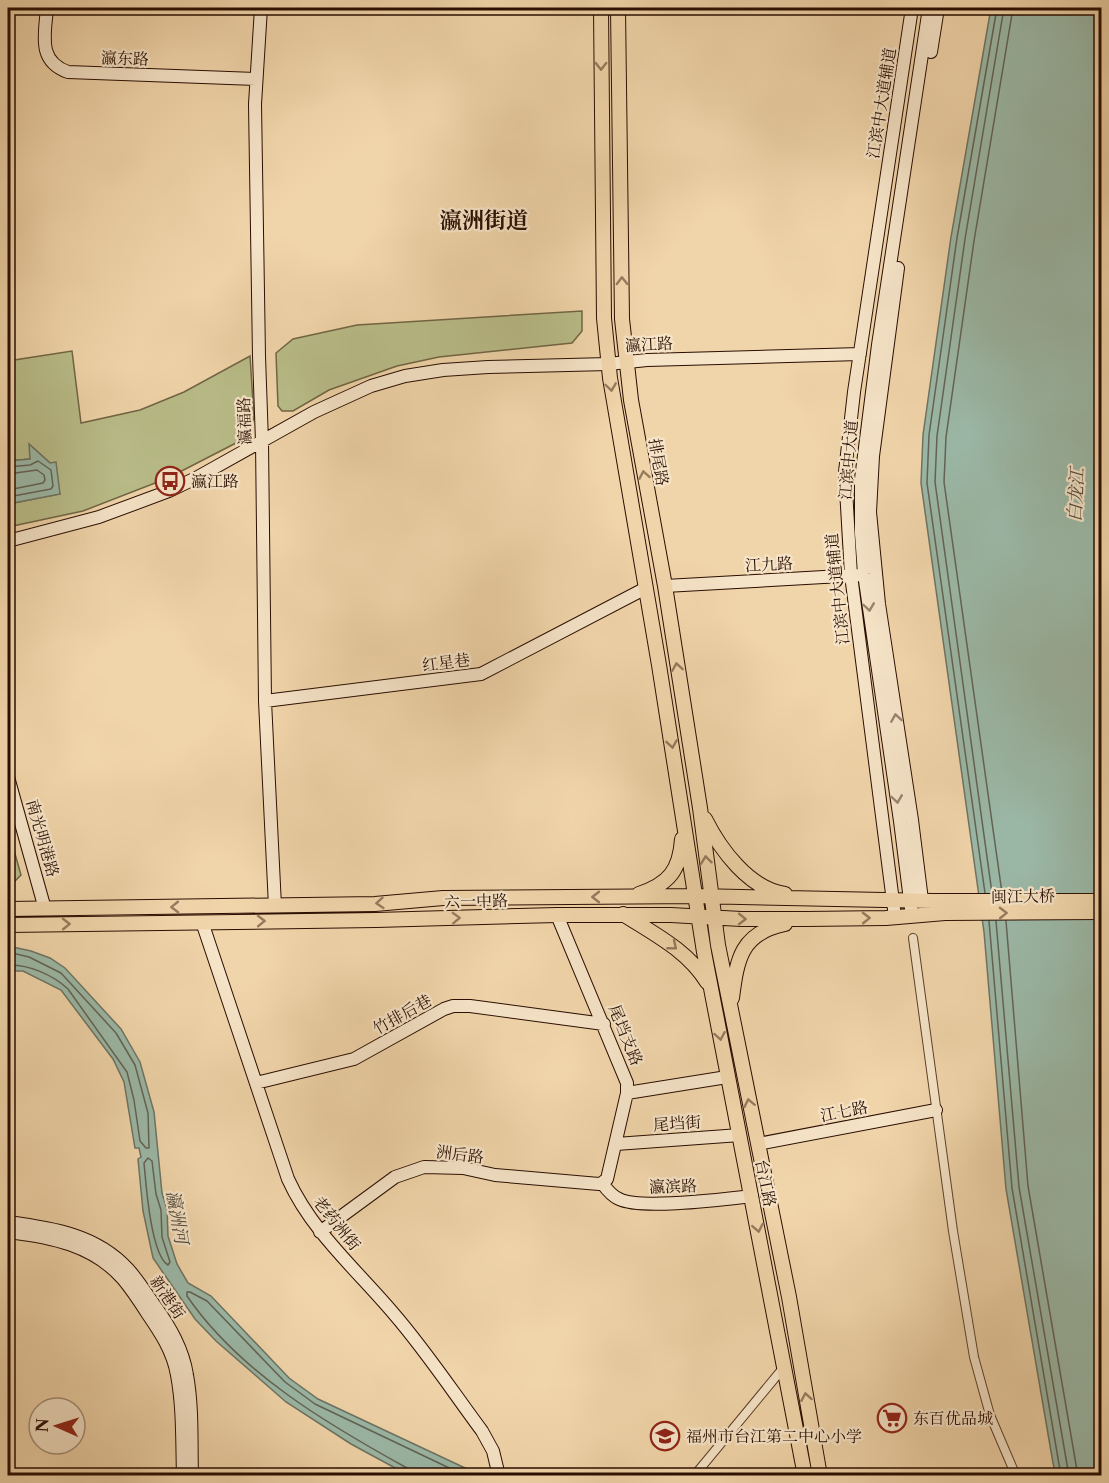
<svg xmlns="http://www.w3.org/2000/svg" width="1109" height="1483" font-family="'Libre Caslon Text','Noto Serif SC',serif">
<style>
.green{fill:#b9bd89;stroke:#716544;stroke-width:1.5}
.water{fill:#9bb9a8;stroke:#6d7465;stroke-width:1.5}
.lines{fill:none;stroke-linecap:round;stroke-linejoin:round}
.shore{stroke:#626354;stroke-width:1.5}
.street-casing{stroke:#5b3f2a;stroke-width:10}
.secondary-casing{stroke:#290d00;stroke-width:14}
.primary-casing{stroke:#290d00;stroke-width:16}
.street{stroke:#f6e4c8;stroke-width:8}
.secondary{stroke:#f6e4c8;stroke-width:12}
.primary{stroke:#f1d5aa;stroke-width:14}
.oneway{stroke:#977b5e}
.oneway2{stroke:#9a836e}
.labels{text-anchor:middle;stroke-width:4.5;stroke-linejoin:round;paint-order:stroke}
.street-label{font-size:16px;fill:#290d00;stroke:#f6e4c8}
.poi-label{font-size:16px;fill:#290d00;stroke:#f6e4c8;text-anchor:start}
.water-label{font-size:18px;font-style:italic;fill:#51493b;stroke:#f6e4c8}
.district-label{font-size:22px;font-weight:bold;fill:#290d00;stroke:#f6e4c8}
</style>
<rect width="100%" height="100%" fill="#f1d5aa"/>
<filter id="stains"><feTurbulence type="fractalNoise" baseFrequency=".00333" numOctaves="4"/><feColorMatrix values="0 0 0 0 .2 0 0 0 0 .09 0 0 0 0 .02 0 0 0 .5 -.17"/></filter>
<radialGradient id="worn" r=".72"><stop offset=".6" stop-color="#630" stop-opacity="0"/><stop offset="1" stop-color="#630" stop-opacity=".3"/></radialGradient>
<path class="green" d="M582,311V331L572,343L439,357L397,366L329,390L293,411H282L278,406L276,353L293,339L357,325Z
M72,351L81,423L140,410L184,392L250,356L254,418L249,433L236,443L168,478L83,511L8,527V504L60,494L50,463L30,445V459L8,461V361Z
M8,829L21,875L8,888Z"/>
<path class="water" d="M991,8H1101V1475H1056L1053,1463L1006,1189L984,932L921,483L923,435L951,237Z
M29,444L50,463L56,462L60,494L8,504V461L30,459Z
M8,946L31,951L50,958L65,968L121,1029L140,1062L154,1112L162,1193L167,1209L168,1236L177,1264L188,1283L211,1296L289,1378L318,1399L480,1475H408L351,1444L286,1402L216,1341L195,1319L153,1258L143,1211L138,1159L141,1157L139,1148H135L124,1082L113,1059L61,990L23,971H8Z"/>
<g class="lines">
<path class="shore" d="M8,467L30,465L38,461L51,470L53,486L51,489L8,497
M8,474L37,470L44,475L45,480L43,483L8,490
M985,893L927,483L929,435L957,238L997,8
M992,893L935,482L937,436L965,239L1004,8
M1002,893L944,482L946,437L974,241L1013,8
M989,921L1012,1188L1061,1476
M996,921L1019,1187L1069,1476
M1006,921L1028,1186L1078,1476
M8,952L29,957L61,973L116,1033L135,1065L148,1113L149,1148H146L140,1141L134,1100L127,1072L68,989C53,975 28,964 8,965
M148,1158L152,1161L156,1194L161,1210L162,1237L170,1262L168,1265C151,1255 146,1185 144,1163Z
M410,1476L407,1468C327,1424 239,1372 187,1296V1292H190L207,1301L285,1382L315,1404L466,1476"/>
<g class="street-casing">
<path id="street" d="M913,938L953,1231L974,1357L990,1415L1016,1476
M694,1476L784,1367"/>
</g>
<g class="secondary-casing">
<path id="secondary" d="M47,8C45,34 37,61 68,72L256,79
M261,8L255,104L259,356L262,442L265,701L275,906
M931,52L938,8
M898,268L873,456L870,512L879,604L912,820L922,900
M8,541L99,517L169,491L196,478L314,412L371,386L405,376L443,370L488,367L608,364L647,360L860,354
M665,586L859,575
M265,701L481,674L646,588
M8,777L45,909
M912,916L900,821L864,574L861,533V479L878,345L929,8
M895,917L851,575L845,472L854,392L912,8
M202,922L288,1179C312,1232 357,1270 394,1314C426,1351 453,1392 482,1431L493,1451L499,1476
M256,1083L354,1059L444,1009L453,1006H470L604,1024
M627,1093L727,1077
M616,1144L740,1135
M758,1144L936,1110
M602,1183C607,1190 612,1196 619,1199C641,1210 725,1199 752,1196
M8,1222C52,1228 96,1234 128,1269C138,1280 146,1293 155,1306C170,1327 183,1349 187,1375C193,1408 191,1443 192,1476
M8,1232C51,1237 93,1245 123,1279C132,1290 140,1302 147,1313C160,1332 173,1351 177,1375C183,1407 182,1442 183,1476
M320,1232L395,1177L424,1167L463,1168L495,1175L599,1184L602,1183L607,1179L627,1093V1083L557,915"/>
</g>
<g class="primary-casing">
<path id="primary" d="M601,8L604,318L610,378L659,665L704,952L805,1476
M618,8L622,319L631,400L665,586L700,808L718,945L789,1297L820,1476
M705,819C720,849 749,889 785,894
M639,894C669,884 680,870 682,839
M8,909L375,904L443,898L696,896L933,901H1102
M623,914C654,934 687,950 707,982
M8,925L376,920L557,915H671L741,919H807L886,918L945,913L1102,912
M732,998C737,959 741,933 785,924"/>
</g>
<use href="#street" class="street"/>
<use href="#secondary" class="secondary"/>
<use href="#primary" class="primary"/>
</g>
<defs><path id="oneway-chevron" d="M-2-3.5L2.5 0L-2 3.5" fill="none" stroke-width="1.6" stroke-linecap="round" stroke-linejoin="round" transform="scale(1.5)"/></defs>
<g class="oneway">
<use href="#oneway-chevron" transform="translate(601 66) rotate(90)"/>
<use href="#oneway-chevron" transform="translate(622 281) rotate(-91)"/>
<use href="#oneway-chevron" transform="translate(611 387) rotate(82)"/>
<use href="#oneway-chevron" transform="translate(644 475) rotate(-100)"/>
<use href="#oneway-chevron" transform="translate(677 667) rotate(-99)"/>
<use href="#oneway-chevron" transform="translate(672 744) rotate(81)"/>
<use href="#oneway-chevron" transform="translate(706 860) rotate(-97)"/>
<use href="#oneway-chevron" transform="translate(596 897) rotate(180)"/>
<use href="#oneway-chevron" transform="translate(380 903) rotate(175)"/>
<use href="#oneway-chevron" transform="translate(175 907) rotate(179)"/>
<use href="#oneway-chevron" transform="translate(1003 913) rotate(-1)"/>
<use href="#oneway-chevron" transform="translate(456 918) rotate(-2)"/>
<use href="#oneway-chevron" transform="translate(866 918) rotate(-1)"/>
<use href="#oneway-chevron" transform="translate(742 919) rotate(1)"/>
<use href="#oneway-chevron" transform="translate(261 921) rotate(-1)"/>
<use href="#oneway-chevron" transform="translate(66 924) rotate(-1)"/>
<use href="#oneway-chevron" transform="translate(673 946) rotate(39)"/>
<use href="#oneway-chevron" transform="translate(720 1036) rotate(80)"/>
<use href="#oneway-chevron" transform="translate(749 1103) rotate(-102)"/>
<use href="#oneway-chevron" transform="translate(758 1228) rotate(79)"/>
<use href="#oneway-chevron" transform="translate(806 1397) rotate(-100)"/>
</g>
<g class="oneway2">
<use href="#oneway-chevron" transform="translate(869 607) rotate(82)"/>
<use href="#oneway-chevron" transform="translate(896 718) rotate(-99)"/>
<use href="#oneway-chevron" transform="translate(897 799) rotate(82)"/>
</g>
<defs>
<g id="bus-ring" transform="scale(1.5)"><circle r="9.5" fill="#f6e4c8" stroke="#8f2418" stroke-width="1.5"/><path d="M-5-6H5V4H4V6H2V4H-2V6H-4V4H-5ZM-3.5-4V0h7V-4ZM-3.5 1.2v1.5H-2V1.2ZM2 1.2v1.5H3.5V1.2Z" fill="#8f2418"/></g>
<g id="supermarket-ring" transform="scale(1.5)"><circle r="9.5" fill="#f6e4c8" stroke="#8f2418" stroke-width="1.5"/><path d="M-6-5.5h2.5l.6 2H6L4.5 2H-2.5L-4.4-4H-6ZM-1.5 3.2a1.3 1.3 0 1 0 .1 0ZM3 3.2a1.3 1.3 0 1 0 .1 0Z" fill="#8f2418"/></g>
<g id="school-ring" transform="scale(1.5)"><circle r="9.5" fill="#f6e4c8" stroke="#8f2418" stroke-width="1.5"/><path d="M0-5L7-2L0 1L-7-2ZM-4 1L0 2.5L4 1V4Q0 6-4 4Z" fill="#8f2418"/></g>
</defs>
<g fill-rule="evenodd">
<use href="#bus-ring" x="170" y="481"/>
<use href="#supermarket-ring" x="892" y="1418"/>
<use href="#school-ring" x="665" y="1436"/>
</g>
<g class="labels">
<g class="street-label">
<text transform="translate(125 58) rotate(2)" y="6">瀛东路</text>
<text transform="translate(881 103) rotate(-81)" y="6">江滨中大道辅道</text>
<text transform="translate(649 344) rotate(-3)" y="6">瀛江路</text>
<text transform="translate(244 421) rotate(-92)" y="6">瀛福路</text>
<text transform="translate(848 460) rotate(-85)" y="6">江滨中大道</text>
<text transform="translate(659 462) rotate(80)" y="6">排尾路</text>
<text transform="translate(769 564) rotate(-3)" y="6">江九路</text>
<text transform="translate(837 589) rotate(-96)" y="6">江滨中大道辅道</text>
<text transform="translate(446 662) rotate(-7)" y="6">红星巷</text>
<text transform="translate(43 838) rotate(74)" y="6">南光明港路</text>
<text transform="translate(1023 896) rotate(-1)" y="6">闽江大桥</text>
<text transform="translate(476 901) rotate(-2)" y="6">六一中路</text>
<text transform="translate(402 1014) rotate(-29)" y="6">竹排后巷</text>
<text transform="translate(626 1035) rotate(68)" y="6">尾垱支路</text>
<text transform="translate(844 1111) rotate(-11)" y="6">江七路</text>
<text transform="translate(677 1123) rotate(-4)" y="6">尾垱街</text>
<text transform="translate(460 1154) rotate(7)" y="6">洲后路</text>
<text transform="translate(766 1183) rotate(79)" y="6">台江路</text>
<text transform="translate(673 1186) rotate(-2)" y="6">瀛滨路</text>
<text transform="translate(337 1223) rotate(51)" y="6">老药洲街</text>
<text transform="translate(168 1297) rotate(56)" y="6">新港街</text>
</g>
<g class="poi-label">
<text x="191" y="487">瀛江路</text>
<text x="913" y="1424">东百优品城</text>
<text x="686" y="1442">福州市台江第二中心小学</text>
</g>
<g class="water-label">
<text transform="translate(1076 495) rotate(-87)" y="6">白龙江</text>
<text transform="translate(177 1217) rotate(80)" y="6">瀛洲河</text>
</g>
<g class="district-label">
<text x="484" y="228">瀛洲街道</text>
</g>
</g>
<rect width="1109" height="1483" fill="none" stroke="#f1d5aa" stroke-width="30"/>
<rect x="9" y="9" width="1091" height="1465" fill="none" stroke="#290d00" stroke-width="3"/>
<rect x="15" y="15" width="1079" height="1453" fill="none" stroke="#290d00" stroke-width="1.5"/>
<g transform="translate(57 1426) rotate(273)"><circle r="28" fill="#f6e4c8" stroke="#a48e78" stroke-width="1.5"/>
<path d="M0-4.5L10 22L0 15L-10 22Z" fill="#8f2418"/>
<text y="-9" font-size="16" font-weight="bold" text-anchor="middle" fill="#290d00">N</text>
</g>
<rect width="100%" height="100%" filter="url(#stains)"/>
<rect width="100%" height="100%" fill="url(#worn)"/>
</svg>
